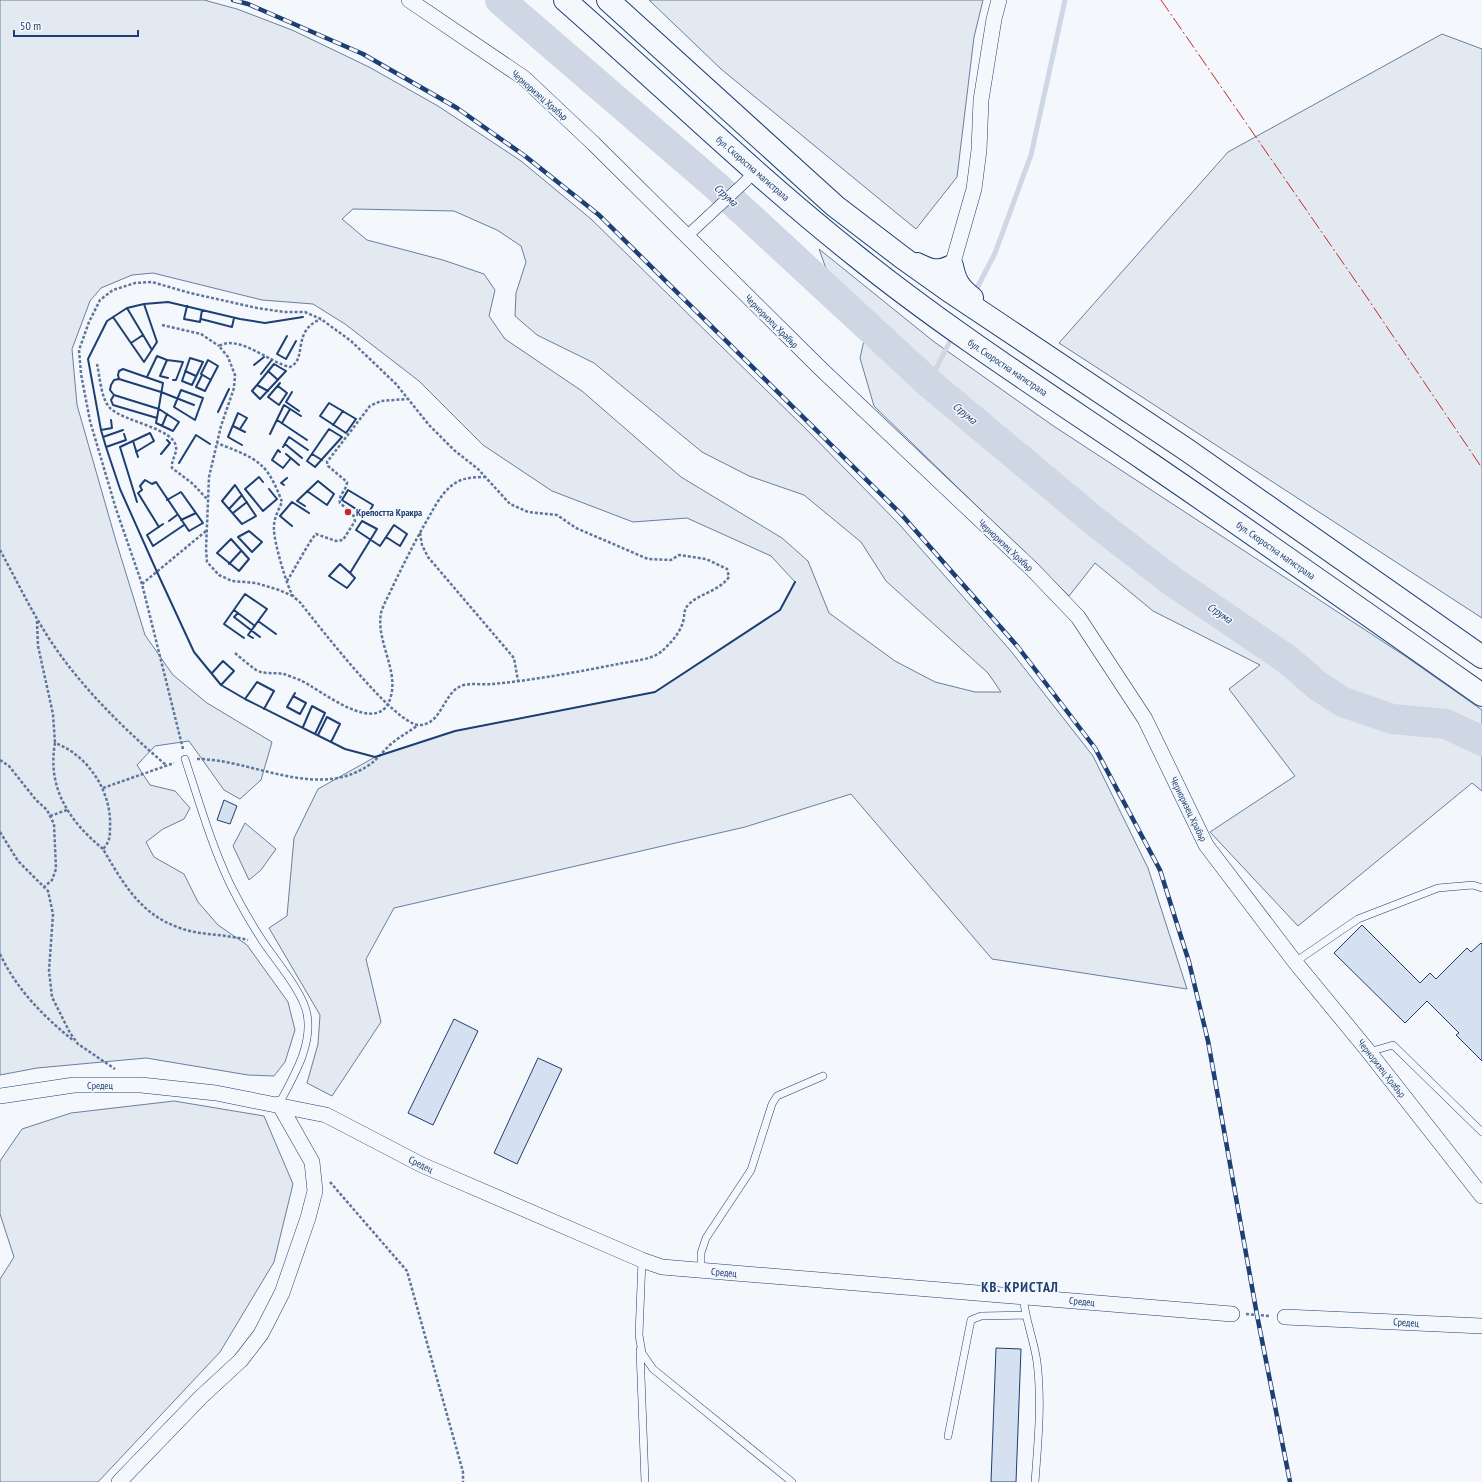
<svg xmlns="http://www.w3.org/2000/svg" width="1482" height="1482" font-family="'PT Sans Narrow',sans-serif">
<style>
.green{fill:#e3e9f0;stroke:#687fa3;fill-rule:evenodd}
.parking{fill:#e3e8f0;stroke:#687fa3}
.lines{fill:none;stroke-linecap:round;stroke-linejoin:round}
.stream{stroke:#cfd7e4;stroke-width:5}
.river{stroke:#cfd7e4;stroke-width:30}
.building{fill:#d5e0f0;stroke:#1d3f73}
.service-casing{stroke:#1d3f73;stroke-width:8}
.pedestrian-casing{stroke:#1d3f73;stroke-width:12}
.minor-casing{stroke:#1d3f73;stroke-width:16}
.trunk-casing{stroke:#1d3f73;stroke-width:24}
.path{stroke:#5e769c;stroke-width:2.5;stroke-dasharray:3 2;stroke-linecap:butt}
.service{stroke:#f4f7fb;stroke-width:7}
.pedestrian{stroke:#f4f7fb;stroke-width:11}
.minor{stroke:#f4f7fb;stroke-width:15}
.trunk{stroke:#f4f7fb;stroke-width:22}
.rail-casing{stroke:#1d3f73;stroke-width:4.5}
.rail{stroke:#f4f7fb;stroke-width:3;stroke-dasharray:9;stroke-linecap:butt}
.wall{stroke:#1d3f73;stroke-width:2}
.power{stroke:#c62828;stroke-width:1;stroke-dasharray:14 3 2 3;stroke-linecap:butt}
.poi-dot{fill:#c62828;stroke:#f4f7fb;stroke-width:1.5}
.labels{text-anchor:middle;stroke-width:3;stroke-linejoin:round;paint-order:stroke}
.street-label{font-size:10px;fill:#1d3f73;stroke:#f4f7fb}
.poi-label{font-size:10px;font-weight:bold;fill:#1d3f73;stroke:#f4f7fb;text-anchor:start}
.water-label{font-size:11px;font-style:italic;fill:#1d3f73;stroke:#f4f7fb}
.district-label{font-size:14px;font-weight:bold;letter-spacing:1px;fill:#1d3f73;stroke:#f4f7fb}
</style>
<rect width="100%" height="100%" fill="#f4f7fb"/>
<path class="green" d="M0,0H204L237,9L292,30L369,67L438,106L521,161L591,219L805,428L899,524L1010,650L1093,756L1148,868L1187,989L992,959L851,794L745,827L394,908L366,959L381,1022L332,1096L307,1083L318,1044L320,1015L269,928L287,916L294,838L318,789L375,757L455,731L655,692L780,610L795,582L771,556L687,518L633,522L552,491L483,445L419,381L345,324L313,304L262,300L153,273L132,275L101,288L90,301L72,349L77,405L116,541L145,635L173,675L207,703L272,742L261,780L240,799L224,790L189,741L155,746L137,765L150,785L175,791L190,808L184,819L163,829L146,842L154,857L184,874L198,902L218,925L247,945L288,1002L295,1030L285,1062L274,1076L248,1075L146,1058L37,1068L0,1075ZM353,209L454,211L497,230L521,246L526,262L516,293L515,316L537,335L594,363L702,452L749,476L804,495L861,542L886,581L988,673L1001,692H975L935,682L895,661L829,613L808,561L782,538L681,477L582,391L505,339L489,316L495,290L484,274L443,260L367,240L342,219Z
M649,0H983L974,37L957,177L916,229L721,69Z
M1442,34L1482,49V618L1059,343L1228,152Z
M819,249L933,341L1052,425L1405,656L1482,710V791L1472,783L1298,926L1210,832L1295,776L1229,689L1260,665L1153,611L1095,563L1069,596L874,406L860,358L870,314L828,274Z
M174,1101L264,1116L293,1184L274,1262L220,1352L98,1482H0V1279L14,1257L0,1214V1161L22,1129L71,1113Z"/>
<path class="parking" d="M245,823L276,849L261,870L249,880L233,846Z"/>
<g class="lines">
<path class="stream" d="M976,290L995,253L1031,155L1065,0
M929,383L949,343"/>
<path class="river" d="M500,0L715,185L929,383L1098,524L1172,581L1288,660L1318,686L1343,702L1392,719L1446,724L1482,741"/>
</g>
<path class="building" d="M224,800L237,806L230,824L217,820Z
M1362,925L1420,983L1430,973L1436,979L1467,948L1471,952L1481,943L1482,944V1061L1456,1035L1459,1033L1427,1001L1405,1023L1334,953Z
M454,1019L478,1031L433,1125L408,1113Z
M538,1058L562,1069L517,1164L494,1153Z
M996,1348L1021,1349L1016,1482H991Z"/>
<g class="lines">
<g class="service-casing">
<path id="service" d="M185,759C199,801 211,844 230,884C239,902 249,920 260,937C273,958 303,991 307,1014C313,1046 293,1077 279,1104
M1295,962L1358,919L1438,888L1473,885L1482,888
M1369,1052L1393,1045L1482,1132
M642,1260L639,1335L642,1353L653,1369L792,1482
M701,1270V1253L706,1238L751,1170L772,1104L777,1096L823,1076
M1023,1296C1025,1319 1034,1340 1037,1362C1042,1402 1038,1442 1035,1482
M640,1350L645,1482
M948,1436L971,1320L981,1316L1025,1315"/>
</g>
<g class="pedestrian-casing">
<path id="pedestrian" d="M687,236L746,181L755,170"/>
</g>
<g class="minor-casing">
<path id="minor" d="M409,0L524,78L594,144L820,368L1033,570L1078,617L1145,719L1206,845L1295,962L1369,1052L1482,1196
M952,266L974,189L979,150L981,100L994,19L999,0
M0,1096L74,1085H141L216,1093L326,1115L422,1165L642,1260L662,1267L1232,1314
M1285,1317L1482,1326
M119,1482L201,1397L241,1360L261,1334L282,1293L308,1218L315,1191L312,1162L279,1104"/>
</g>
<g class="trunk-casing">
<path id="trunk" d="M565,0C662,85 755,176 856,256C948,330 1048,394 1145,460C1258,537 1370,616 1482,695
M608,0L835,206L903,258L948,290L1187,450L1482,657
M917,264C931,271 938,273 952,266C955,281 959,288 972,298"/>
</g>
<path class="path" d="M162,325L201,334L219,346
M97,364C100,377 101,399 110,408C124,422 174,428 176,447C177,454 171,460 172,468L193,484L208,500
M420,533L422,545L428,557L514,658L518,681
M0,550C17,581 32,613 52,643C83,689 124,729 166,765
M287,581C293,572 311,538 316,534L336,541L343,540L355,521L353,514L340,503C338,495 347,490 347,482L328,466L327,462L370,406L381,401L407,399
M142,584L116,509L90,421L81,374L79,350L89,322L100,300L113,290L135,283L152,282L190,293L257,308L284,312H305L321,319L351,341L396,384L429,425L454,450L478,469L510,504L528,512L557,515L576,528L648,559L671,560L679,555L706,559L727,569L729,577C719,591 701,593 689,604C683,610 685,615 683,622C680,633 670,644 662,651C652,660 632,661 618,664C577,672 535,680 493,684C484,685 473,683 464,685C443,690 443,725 419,725C394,724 320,627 302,605C300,601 295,599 293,596C287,587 274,542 274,530C273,520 278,511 282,502C278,491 271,474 262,466C251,455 231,449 217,443
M293,596L279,590L256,583L232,581L219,575L207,562L206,549L209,477L221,426L234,388L235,375L228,357L219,346C239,334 270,363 290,367C308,359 291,331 321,319
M37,621L38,646L53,714L55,743
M235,653C242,659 249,665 256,670C265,675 274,672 283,674C288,675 294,678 300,680C320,689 380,740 391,696C398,669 376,641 381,613C383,605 389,595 392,588C404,563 416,539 430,515C435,506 441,495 449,488C459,478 471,477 485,477
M183,749L142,584L206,531
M197,759C252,759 317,801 369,765C377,760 383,751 391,744C399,737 409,732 418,725
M0,760L9,766L36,800L47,810L54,824L56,869L52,880L44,887
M103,788L174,763
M50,816L67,810
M0,832L18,861L48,891L53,914L49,971L52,997L70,1033L78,1044L115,1069
M103,849C69,821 47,788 55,743C88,755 112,792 110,827C110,837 110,841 103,849C128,892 147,924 200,933C216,935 232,936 248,940
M0,954C17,990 44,1017 74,1041
M330,1182L407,1271L463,1472V1482
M1246,1314L1269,1316"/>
<use href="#service" class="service"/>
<use href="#pedestrian" class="pedestrian"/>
<use href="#minor" class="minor"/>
<use href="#trunk" class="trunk"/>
<g class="rail-casing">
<path id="rail" d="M233,0L248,4L363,54L457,108L525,156L599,215L901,514L1018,647L1095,748L1160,870L1189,962L1208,1041L1257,1315L1290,1482"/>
</g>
<use href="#rail" class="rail"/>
<path class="wall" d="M187,306L184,319L200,322L202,310
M127,308L152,350
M113,317L144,362L157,342L144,304
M303,317L265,323L240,319L168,302L144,304L127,308L107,321L88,359L101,430L106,447L120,489L157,572L194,652L221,685L245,699L345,749L375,757L455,731L655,692L780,610L795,582
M201,319L232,327L234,318
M287,336L277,354L286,359L296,341
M131,343L143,335
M190,358L203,362L192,385L182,381Z
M274,364L286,371L260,399L252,391Z
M254,365L264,357
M123,369L163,383L157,418L113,405L111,400L114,395L110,390L111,385L114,380L119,379L118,375L119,371Z
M185,371L196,376
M268,371L278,380
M261,374L271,361
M202,375L196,387L205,391L218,366L208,360L201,374L211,380
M147,377L157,356L167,360
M168,378L160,376L167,360L183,362L176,380H173
M119,379L161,392L194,405
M257,385L268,391
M278,386L287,393L279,405L268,397L280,383
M181,390L203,398L195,420L174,407Z
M292,392L286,402L299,411
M114,395L159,409L179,422L173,431L156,423L157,418
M329,403L356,419L346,433L320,416Z
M218,412L229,389
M277,420L307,440
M282,423L290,409
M333,425L343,411
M162,426L167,414
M233,426L245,432
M240,429L247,418L238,413L228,437L242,445
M329,429L342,437L315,467L307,461Z
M101,430L112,428L111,420
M270,434L284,405L301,416
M103,437L123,430
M133,441L138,457
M285,444L302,458
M106,447L126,440L124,434
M283,447L289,437L308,450
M136,452L154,441L150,433L120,447L137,502
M280,452L278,450L272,460L283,468L291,458
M161,454L170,443L167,440
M286,454L299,465
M312,454L322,460
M179,463L196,435L210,444
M263,482L259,477L245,489L263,511L277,499L269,489
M235,485L256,516L242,524L222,501Z
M284,485L281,483L287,478
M348,490L373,505L367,516L342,500Z
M305,506L297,501L318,481L334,494L327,505L307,491
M229,509L242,495
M233,513L247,502
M181,520L196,513
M169,521L177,515
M163,524L147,535L153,546L184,525
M292,526L280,516L292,502L309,513
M159,527L138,493L142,490L140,486L145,480L152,484L156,482L189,531L203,523L181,492L167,500
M249,531L262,542L252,552L238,537Z
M231,539L249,559L239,571L217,553Z
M229,564L241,551
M350,573L340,564L329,576L347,588L355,578L350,573L377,529L362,521L356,530L380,546L394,525L407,534L400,546L386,537
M234,610L255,626
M238,613L234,617L260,637
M258,621L276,634
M244,638L224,624L245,594L267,609L248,635L253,638
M212,673L223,661L234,671L221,685
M293,696L306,703L300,714L287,707L295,693
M245,699L257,682L274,691L264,709
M303,727L312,706L325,713L315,734
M318,735L327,717L340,724L331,742"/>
<path class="power" d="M1161,0L1368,299L1482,468"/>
</g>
<circle class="poi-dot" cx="348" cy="512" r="4"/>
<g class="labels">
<g class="street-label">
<text transform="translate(540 95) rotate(41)" y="4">Черноризец Храбър</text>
<text transform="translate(753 168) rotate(41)" y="4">бул. Скоростна магистрала</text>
<text transform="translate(772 321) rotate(45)" y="4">Черноризец Храбър</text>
<text transform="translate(1008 367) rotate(34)" y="4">бул. Скоростна магистрала</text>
<text transform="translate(1006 545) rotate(43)" y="4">Черноризец Храбър</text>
<text transform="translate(1276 550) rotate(35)" y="4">бул. Скоростна магистрала</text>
<text transform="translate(1189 809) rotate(64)" y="4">Черноризец Храбър</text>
<text transform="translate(1382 1068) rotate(52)" y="4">Черноризец Храбър</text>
<text x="100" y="1089">Средец</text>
<text transform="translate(421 1164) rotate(26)" y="4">Средец</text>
<text transform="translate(724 1272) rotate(5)" y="4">Средец</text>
<text transform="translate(1082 1301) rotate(5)" y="4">Средец</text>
<text transform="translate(1406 1322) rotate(3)" y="4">Средец</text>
</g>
<g class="poi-label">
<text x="356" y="516">Крепостта Кракра</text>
</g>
<g class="water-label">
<text transform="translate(726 195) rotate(43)" y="4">Струма</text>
<text transform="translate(965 413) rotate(40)" y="4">Струма</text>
<text transform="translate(1220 613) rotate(34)" y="4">Струма</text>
</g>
<g class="district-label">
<text x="1020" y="1292">КВ. КРИСТАЛ</text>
</g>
</g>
<path d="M14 30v6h124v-6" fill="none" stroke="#1d3f73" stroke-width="2"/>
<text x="20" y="30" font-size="12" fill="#1d3f73" stroke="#f4f7fb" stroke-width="3" paint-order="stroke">50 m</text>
</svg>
